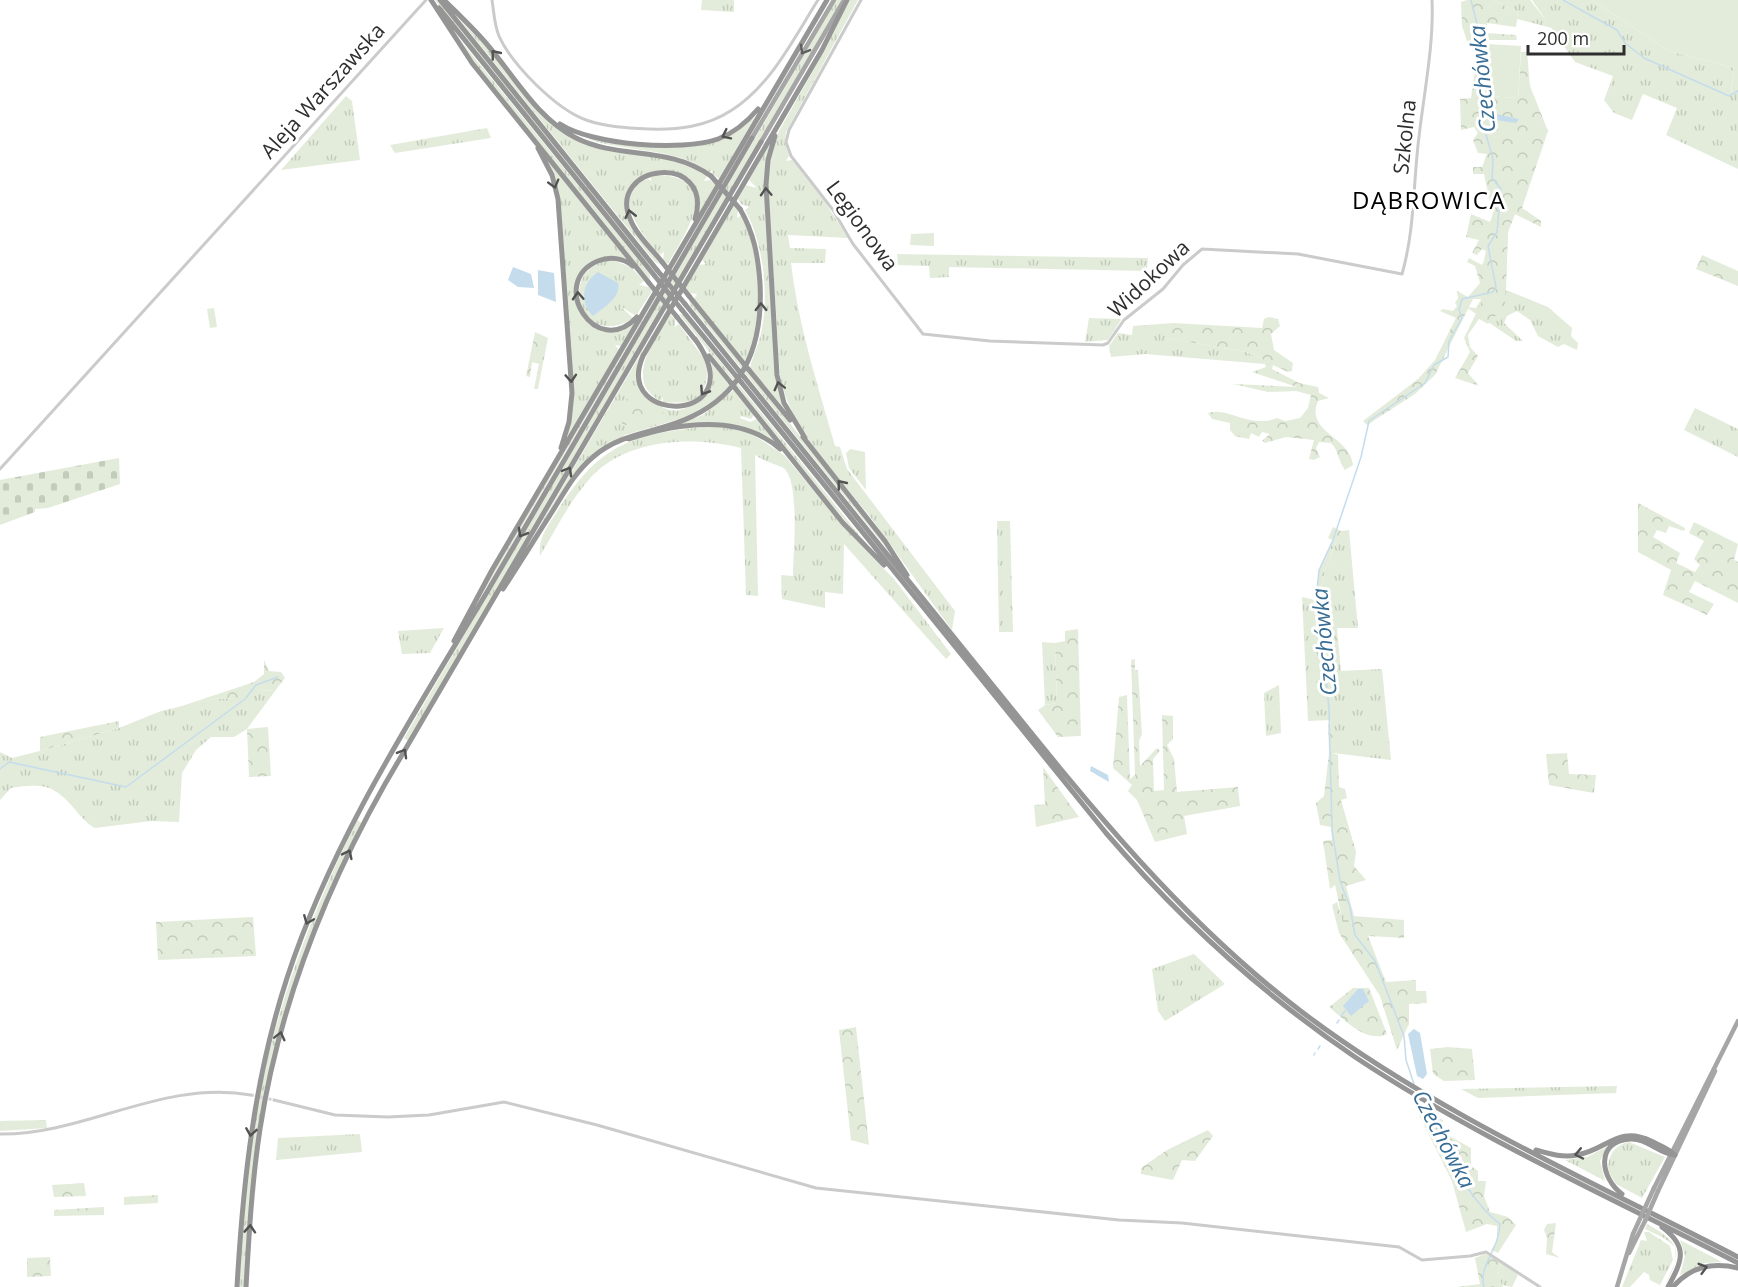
<svg xmlns="http://www.w3.org/2000/svg" width="1738" height="1287" font-family="'Open Sans',sans-serif">
<style>
.grass{fill:url(#grass-tufts)}
.forest{fill:url(#forest-crowns)}
.wetland{fill:url(#wetland-marsh)}
.cemetery{fill:url(#cemetery-stones)}
.garden{fill:#e3ecda}
.water{fill:#c5dced}
.lines{fill:none;stroke-linecap:round;stroke-linejoin:round}
.stream{stroke:#c5dced;stroke-width:1.5}
.minor-tunnel{stroke:#d5d5d5;stroke-width:3;stroke-dasharray:3 1.5;stroke-linecap:butt}
.minor{stroke:#cbcbcb;stroke-width:3}
.major{stroke:#a6a6a6;stroke-width:4.5}
.highway{stroke:#959595;stroke-width:5}
.major-bridge{stroke:#a6a6a6;stroke-width:4.5}
.highway-bridge{stroke:#959595;stroke-width:5}
.oneway{stroke:#5e5e5e}
.oneway2{stroke:#525252}
.labels{text-anchor:middle;stroke-width:6;stroke-linejoin:round;paint-order:stroke}
.street-label{font-size:21px;fill:#2e2e2e;stroke:#fff}
.water-label{font-size:22px;font-style:italic;fill:#376d95;stroke:#fff}
.quarter-label{font-size:24px;letter-spacing:1.5px;fill:#000;stroke:#fff}
</style>
<defs>
<pattern id="grass-tufts" width="24" height="20" patternUnits="userSpaceOnUse" patternTransform="scale(1.5)"><rect width="24" height="20" fill="#e3ecda"/><path d="M3 7l-1-3M5 7V3M7 7l1-3M15 17l-1-3M17 17v-4M19 17l1-3" fill="none" stroke="#c3cbbb"/></pattern>
<pattern id="forest-crowns" width="20" height="18" patternUnits="userSpaceOnUse" patternTransform="scale(1.5)"><rect width="20" height="18" fill="#e3ecda"/><path d="M2 6a3 3 0 1 1 6 0M12 15a3 3 0 1 1 6 0" fill="none" stroke="#c3cbbb"/></pattern>
<pattern id="wetland-marsh" width="20" height="14" patternUnits="userSpaceOnUse" patternTransform="scale(1.5)"><rect width="20" height="14" fill="#e3ecda"/><path d="M1 5h8M5 5V1M11 12h8M15 12V8" fill="none" stroke="#c3cbbb"/></pattern>
<pattern id="cemetery-stones" width="16" height="16" patternUnits="userSpaceOnUse" patternTransform="scale(1.5)"><rect width="16" height="16" fill="#e3ecda"/><path d="M2 7V4a2 2 0 0 1 4 0v3zM10 15v-3a2 2 0 0 1 4 0v3z" fill="#c3cbbb"/></pattern>
</defs>
<rect width="100%" height="100%" fill="#fff"/>
<path class="grass" d="M435,0H437L656,271L655,273Z
M702,0H734V12L701,10Z
M829,0H830L472,612L481,592Z
M836,0H842L408,741L404,738Z
M849,0H858L786,132L785,143L789,156L786,161L792,160L825,202L848,238L788,235L790,248L826,249L825,263H791C798,325 818,386 835,446L840,447L847,469L955,611L952,630C924,593 899,555 871,518C837,474 791,432 780,376L768,185L770,160L779,131L826,48Z
M1493,0H1530L1552,28L1517,19L1518,12Z
M1532,0H1592L1669,51L1734,68L1731,93L1738,91V169L1666,135L1677,108L1643,94L1632,120L1614,113L1604,100L1613,76L1575,62Z
M838,18L639,361L640,386C646,392 653,402 660,406C689,423 715,387 711,361L730,386L717,399L693,415L625,435L587,459L529,544Z
M459,19L484,44L537,110L575,140L658,156L694,168L707,176L704,181L710,180L716,185L699,213C699,153 621,158 627,214L660,265L655,262Z
M448,25L650,274V281L475,64Z
M346,96L352,101L360,160L281,170Z
M755,117L719,179L713,174L712,170L710,172C671,146 627,153 584,138C639,151 709,153 755,117Z
M487,128L491,138L395,153L390,145Z
M771,141L767,157L774,363L787,412L750,368C753,355 760,342 762,328C769,292 763,242 745,210L749,207L741,204L738,199L746,185L757,188L749,180Z
M546,157L630,261L608,257L583,271L575,301C584,330 611,334 635,324L621,346L615,345L619,350L567,439L574,396L554,174Z
M651,175C725,174 689,229 667,265L663,261L664,252L659,255C644,237 607,192 648,179L651,181Z
M734,205L738,210L737,218L742,215C763,261 765,316 745,362L694,299L697,294L689,293L685,288L699,265L706,264L702,260Z
M1493,212L1515,213L1508,232L1506,290L1548,307L1572,328L1571,336L1578,343L1577,350L1564,344L1558,347L1538,336L1530,320L1517,311L1507,316L1504,323L1523,341H1516L1466,307L1476,308L1490,284L1480,282Z
M897,254L1147,258H1148L1147,271L949,267V277L930,278L929,266L898,265Z
M612,260L631,267L644,281L639,285L649,287L652,291L636,316L620,306L633,318C582,353 553,267 612,260Z
M689,298L878,533L899,564L690,305Z
M670,314L675,319V327L679,324L707,363C708,398 697,405 663,402V397L661,401C622,381 656,339 670,314Z
M679,314L683,315L873,552L853,531Z
M1089,318L1120,319L1121,320L1108,340L1085,342Z
M1173,323L1167,325V338L1246,352L1263,359L1265,364L1145,354L1111,357L1109,346L1118,333L1132,335L1133,326Z
M734,390L754,415L751,419L741,416L740,418L750,422L757,419L776,443C736,417 710,423 666,429L703,415Z
M1695,408L1738,429V457L1684,430Z
M713,426L749,432L784,455L852,536L894,579L951,654L946,659L844,544L843,594L825,592V608L782,599L781,575L793,576C793,555 801,477 782,467C777,465 764,461 755,455L758,596L746,595L741,448C694,436 630,438 593,475C572,497 556,529 540,556C538,536 548,527 558,510C602,441 634,434 713,426Z
M850,449L865,452L866,490L849,468L846,453Z
M997,521H1010L1013,632H999Z
M1349,530L1358,628H1337L1341,671L1382,669L1391,760L1333,753L1330,720L1308,721L1302,597L1315,600L1321,674L1328,673L1322,592L1325,569L1341,531Z
M444,628L430,653L402,654L398,631Z
M1042,642L1055,643L1057,703L1045,705Z
M1279,685L1281,733L1266,736L1264,693Z
M260,690L275,691L247,729L234,737H211L196,750L182,773L179,822L151,821L95,828C87,824 83,818 77,812C55,785 45,783 11,788L0,800V752L12,758L40,751L119,728L161,711L213,699L237,698Z
M357,820L362,823L298,971L261,1116L245,1287H239C243,1229 245,1171 256,1114C274,1010 311,915 357,820Z
M1194,954L1225,984L1165,1021L1158,1011L1152,969Z
M1617,1086L1616,1093L1478,1098L1461,1089Z
M46,1120L47,1128L0,1131V1121Z
M360,1134L362,1152L276,1160L278,1138Z
M1629,1142L1665,1157L1642,1198L1616,1184L1608,1171C1608,1156 1614,1145 1629,1142Z
M1608,1146L1600,1161L1605,1181L1565,1160L1587,1157Z
M1647,1224C1682,1243 1683,1253 1664,1287L1676,1261L1675,1247L1664,1238L1645,1229Z
M1644,1232H1649L1670,1246L1673,1260L1660,1285L1650,1280L1649,1275L1644,1272L1630,1287H1622L1641,1240L1647,1241Z
M1680,1240L1722,1262L1705,1263L1680,1275L1685,1256Z
M1501,1261L1518,1275L1512,1287L1502,1285L1498,1276Z"/>
<path class="forest" d="M1467,0H1493L1518,12L1516,27L1487,23V33L1516,35L1517,40H1483V89L1485,96L1518,98L1521,52H1527L1530,86L1548,131L1522,208L1541,221V227L1515,214L1508,232L1505,306L1488,324L1479,319L1468,335L1470,347L1478,356L1468,373L1479,386L1455,378L1470,352L1464,338L1483,299H1473L1435,375L1415,394L1367,425L1363,421L1418,379L1435,360L1456,318L1440,311L1443,309L1453,311L1457,306L1455,303L1458,298L1457,291L1468,297L1480,283L1475,266L1467,262L1469,258L1482,265L1488,252L1482,249L1477,255L1472,253L1479,240L1466,237L1471,214L1490,222L1495,208L1490,203L1484,174H1473V167H1482L1487,154L1478,153L1473,140L1478,133L1474,127L1461,130L1460,99L1471,98L1478,50L1469,47L1462,26L1461,2Z
M1702,255L1738,271V286L1696,269Z
M214,308L217,327L210,328L207,309Z
M1269,317L1278,319L1280,326L1271,334L1274,350L1293,363L1292,371L1288,372L1273,365L1272,369L1299,383L1318,387L1319,393L1329,398L1318,401C1305,433 1350,436 1353,465L1345,470C1338,461 1339,451 1331,443L1319,442L1316,448L1320,457L1314,460L1309,459L1314,440L1286,437L1265,443L1262,441L1270,434L1262,432L1259,437L1251,433L1249,439L1235,436L1230,430V423L1212,419L1208,413C1228,406 1249,429 1277,418L1285,421L1300,418L1308,408L1311,395L1296,391L1268,392L1233,384L1297,387L1252,372L1266,367L1263,359L1246,352L1166,338L1167,325L1173,323L1262,328L1264,319Z
M535,332L548,338L538,389H534L539,364L532,362L530,377L526,376Z
M633,389L637,390L642,401L664,413L623,426L618,413Z
M1638,503L1685,528L1684,531L1669,526L1666,533L1657,530L1653,537L1680,553L1676,563L1695,572L1700,565L1694,559L1704,541L1689,533L1694,522L1738,544L1734,560L1738,562V603L1695,581L1689,592L1714,604L1707,615L1663,595L1671,570L1638,552Z
M1333,527L1341,531L1325,569L1322,592L1328,674H1321L1316,592L1319,570L1333,540L1328,538Z
M1078,629L1081,736L1058,737L1038,710L1045,705L1057,703L1055,643L1065,641V631Z
M1135,659V670H1138L1142,734L1139,741L1140,766L1157,748L1160,751L1153,759L1154,791L1164,790L1162,715L1173,716V739L1167,745L1174,759L1177,792L1238,787L1240,806L1184,816L1187,834L1155,842L1137,800L1128,791L1132,785L1113,768L1119,697L1127,695L1130,779L1135,775L1131,660Z
M264,660L269,671L281,672L285,678L275,691L260,690L245,705L237,698L213,699L173,709L254,682L264,674Z
M119,721V728L40,751V737Z
M1328,724L1332,725L1333,753L1338,755L1339,787L1345,789L1347,798L1341,800L1356,852L1354,866L1366,880L1346,886L1354,916L1404,920V938L1368,936L1386,982L1416,980V991H1426L1427,1003L1409,1004V1024L1397,1050L1380,996L1339,933L1332,905L1337,902L1343,921L1349,919L1340,881L1330,889L1323,841L1332,840L1331,827L1320,825L1316,803L1324,796L1329,753Z
M268,727L271,776L249,777L247,729Z
M1567,753L1569,774L1596,775L1594,793L1549,785L1546,754Z
M1043,767L1079,817L1036,827L1034,805L1045,804Z
M253,917L256,956L158,960L156,922Z
M1353,988H1369L1387,1034C1366,1044 1344,1019 1329,1007Z
M856,1027L869,1145L851,1140L839,1030Z
M1448,1047L1472,1049L1475,1080L1444,1081L1433,1074L1430,1049Z
M1416,1109L1443,1120L1442,1132L1471,1148V1166L1478,1171V1181H1486L1484,1196L1490,1212L1508,1217L1516,1225L1498,1253L1491,1250L1497,1241V1226L1487,1224L1466,1232L1452,1181Z
M1208,1130L1213,1136L1195,1161L1182,1160L1173,1180L1141,1174V1168L1167,1150Z
M84,1183L86,1196L54,1197L52,1185Z
M158,1195V1203L124,1205V1197Z
M104,1207V1215L54,1216V1210Z
M1556,1223L1552,1252L1560,1258L1546,1254L1547,1238L1544,1230L1547,1224Z
M1485,1254L1501,1261L1498,1276L1503,1287H1457L1480,1284L1475,1258Z
M50,1257L51,1276L27,1277V1258Z"/>
<path class="wetland" d="M1340,881L1353,923L1344,929L1335,884Z"/>
<path class="cemetery" d="M119,458L120,484L48,508L35,509V512L0,525V480Z"/>
<path class="garden" d="M1592,0H1738V91L1731,94L1734,68L1669,51Z
M1487,44L1521,46L1518,98L1485,96Z
M934,233V246L910,245L911,234Z"/>
<path class="water" d="M1491,113L1519,119L1516,123L1489,119Z
M513,267L531,274L534,288L518,287L508,280Z
M538,270L554,273L556,302L538,295Z
M598,272L618,283C621,298 604,307 593,316C579,302 582,283 598,272Z
M1091,766L1108,775L1109,782L1090,771Z
M1358,989H1363L1369,1001L1351,1016L1343,1006Z
M1414,1029L1420,1033L1427,1074L1423,1079L1417,1076L1408,1034Z"/>
<g class="lines">
<path class="stream" d="M1563,0L1617,30L1625,43L1644,58L1729,96L1738,91
M1481,117H1489
M0,769L9,762L126,787L245,699L256,685L278,677
M1341,1016L1345,1011
M1337,1023L1339,1020
M1318,1049L1320,1046
M1314,1055L1315,1053
M1414,1084L1406,1060L1404,1036L1375,961L1355,935L1350,907L1340,881L1332,830L1329,709L1317,590L1319,570L1333,540L1361,457L1369,421L1425,383L1434,365L1448,357L1449,341L1462,318L1459,310L1462,299L1493,292L1496,287L1488,246L1497,232L1501,189L1492,178L1493,159L1481,117V40L1471,0
M1419,1100C1437,1136 1468,1201 1500,1224C1499,1251 1478,1265 1484,1287"/>
<path class="minor-tunnel" d="M251,1095L274,1100"/>
<path class="minor" d="M492,0C494,12 494,24 499,36C512,65 556,109 586,120C606,127 627,128 649,129C678,130 706,127 732,110C771,85 794,38 818,0
M861,0L789,130L786,142L791,156L833,210L853,244L923,334L990,341L1103,345L1108,343L1124,320L1163,289L1183,265L1202,249L1298,254L1402,274C1415,229 1413,183 1419,137C1424,92 1434,45 1432,0
M0,469L426,0
M274,1100L335,1115L388,1117L429,1115L504,1102L597,1125L816,1188L1119,1220L1182,1223L1399,1247L1422,1260L1470,1256L1486,1252L1540,1287
M0,1134C86,1135 163,1079 251,1095"/>
<path class="major" d="M752,138L834,0
M761,142L843,2
M1654,1188L1738,1021
M1658,1191L1715,1071
M1629,1253L1645,1221
M1617,1287L1633,1234"/>
<path class="highway" d="M431,0L472,63L649,283
M440,0L657,270
M444,0C458,14 472,27 485,42C514,75 536,118 576,138C620,160 668,145 711,176
M439,8L654,275
M560,124C592,145 682,152 718,139C734,133 747,122 758,109
M775,136L768,160L766,185L777,375L784,403L805,438
M538,148L552,175L558,199L572,393L569,422L561,448
M662,262C652,249 637,236 631,221C604,163 715,151 695,219
M633,266C623,258 610,256 598,261C547,282 596,361 637,317
M689,296L744,364
M685,304L739,371
M682,310L736,376
M677,317L697,342
M695,339C756,424 612,427 643,356L822,50L847,0
M709,356L731,383
M749,370L790,420
M744,377C828,481 911,585 995,688C1089,805 1181,920 1302,1012C1434,1112 1591,1181 1738,1257
M741,382L1106,833C1179,918 1262,994 1355,1057C1475,1137 1610,1197 1738,1263
M735,388L843,523L884,565
M803,437L885,541L907,575
M629,439C677,423 740,413 780,449
M503,589C520,563 536,537 552,512C564,493 575,472 593,457C623,431 660,433 693,416C747,390 763,339 760,283C758,256 754,233 740,209
M454,641L492,570L827,0
M1536,1150C1550,1154 1563,1158 1577,1155C1607,1150 1618,1125 1651,1141C1659,1145 1668,1148 1675,1155
M1622,1194C1600,1178 1595,1141 1630,1139C1647,1138 1659,1154 1675,1155
M1662,1227C1689,1247 1682,1261 1668,1287
M237,1287C243,1182 254,1079 287,978C332,840 413,716 487,592C576,441 664,289 752,138
M246,1287C249,1234 252,1181 260,1129C279,1006 324,892 385,784L761,142
M1673,1287C1690,1267 1713,1262 1738,1268"/>
<path class="major-bridge" d="M1645,1221L1658,1191
M1633,1234L1654,1188"/>
<path class="highway-bridge" d="M711,176L740,209
M662,262L689,296
M657,270L685,304
M654,275L682,310
M649,283L677,317
M744,364L749,370
M739,371L744,377
M736,376L741,382
M731,383L735,388"/>
</g>
<defs><path id="oneway-chevron" d="M-2-3.5L2.5 0L-2 3.5" fill="none" stroke-width="1.6" stroke-linecap="round" stroke-linejoin="round" transform="scale(1.5)"/></defs>
<use class="oneway" href="#oneway-chevron" transform="translate(804 50) rotate(120)"/>
<g class="oneway2">
<use href="#oneway-chevron" transform="translate(495 54) rotate(-129)"/>
<use href="#oneway-chevron" transform="translate(726 135) rotate(154)"/>
<use href="#oneway-chevron" transform="translate(554 184) rotate(74)"/>
<use href="#oneway-chevron" transform="translate(766 192) rotate(-93)"/>
<use href="#oneway-chevron" transform="translate(630 214) rotate(-103)"/>
<use href="#oneway-chevron" transform="translate(578 296) rotate(-93)"/>
<use href="#oneway-chevron" transform="translate(761 307) rotate(-91)"/>
<use href="#oneway-chevron" transform="translate(571 378) rotate(86)"/>
<use href="#oneway-chevron" transform="translate(779 386) rotate(-104)"/>
<use href="#oneway-chevron" transform="translate(704 391) rotate(123)"/>
<use href="#oneway-chevron" transform="translate(568 471) rotate(-60)"/>
<use href="#oneway-chevron" transform="translate(841 484) rotate(-129)"/>
<use href="#oneway-chevron" transform="translate(522 533) rotate(120)"/>
<use href="#oneway-chevron" transform="translate(403 753) rotate(-60)"/>
<use href="#oneway-chevron" transform="translate(348 854) rotate(-64)"/>
<use href="#oneway-chevron" transform="translate(308 920) rotate(112)"/>
<use href="#oneway-chevron" transform="translate(280 1036) rotate(-76)"/>
<use href="#oneway-chevron" transform="translate(251 1132) rotate(99)"/>
<use href="#oneway-chevron" transform="translate(1579 1154) rotate(168)"/>
<use href="#oneway-chevron" transform="translate(250 1229) rotate(-86)"/>
<use href="#oneway-chevron" transform="translate(1703 1268) rotate(-16)"/>
</g>
<g class="labels">
<g class="street-label">
<text transform="translate(323 91) rotate(-48)" y="7">Aleja Warszawska</text>
<text transform="translate(1405 137) rotate(-84)" y="7">Szkolna</text>
<text transform="translate(862 226) rotate(54)" y="7">Legionowa</text>
<text transform="translate(1149 279) rotate(-43)" y="7">Widokowa</text>
</g>
<g class="water-label">
<text transform="translate(1482 79) rotate(-96)" y="8">Czechówka</text>
<text transform="translate(1324 642) rotate(-95)" y="8">Czechówka</text>
<text transform="translate(1444 1139) rotate(62)" y="8">Czechówka</text>
</g>
<g class="quarter-label">
<text x="1429" y="209">DĄBROWICA</text>
</g>
</g>
<path d="M1528 45v9h96v-9" fill="none" stroke="#2e2e2e" stroke-width="3"/>
<text x="1537" y="45" font-size="18" fill="#2e2e2e" stroke="#ffffff" stroke-width="4.5" paint-order="stroke">200 m</text>
</svg>
